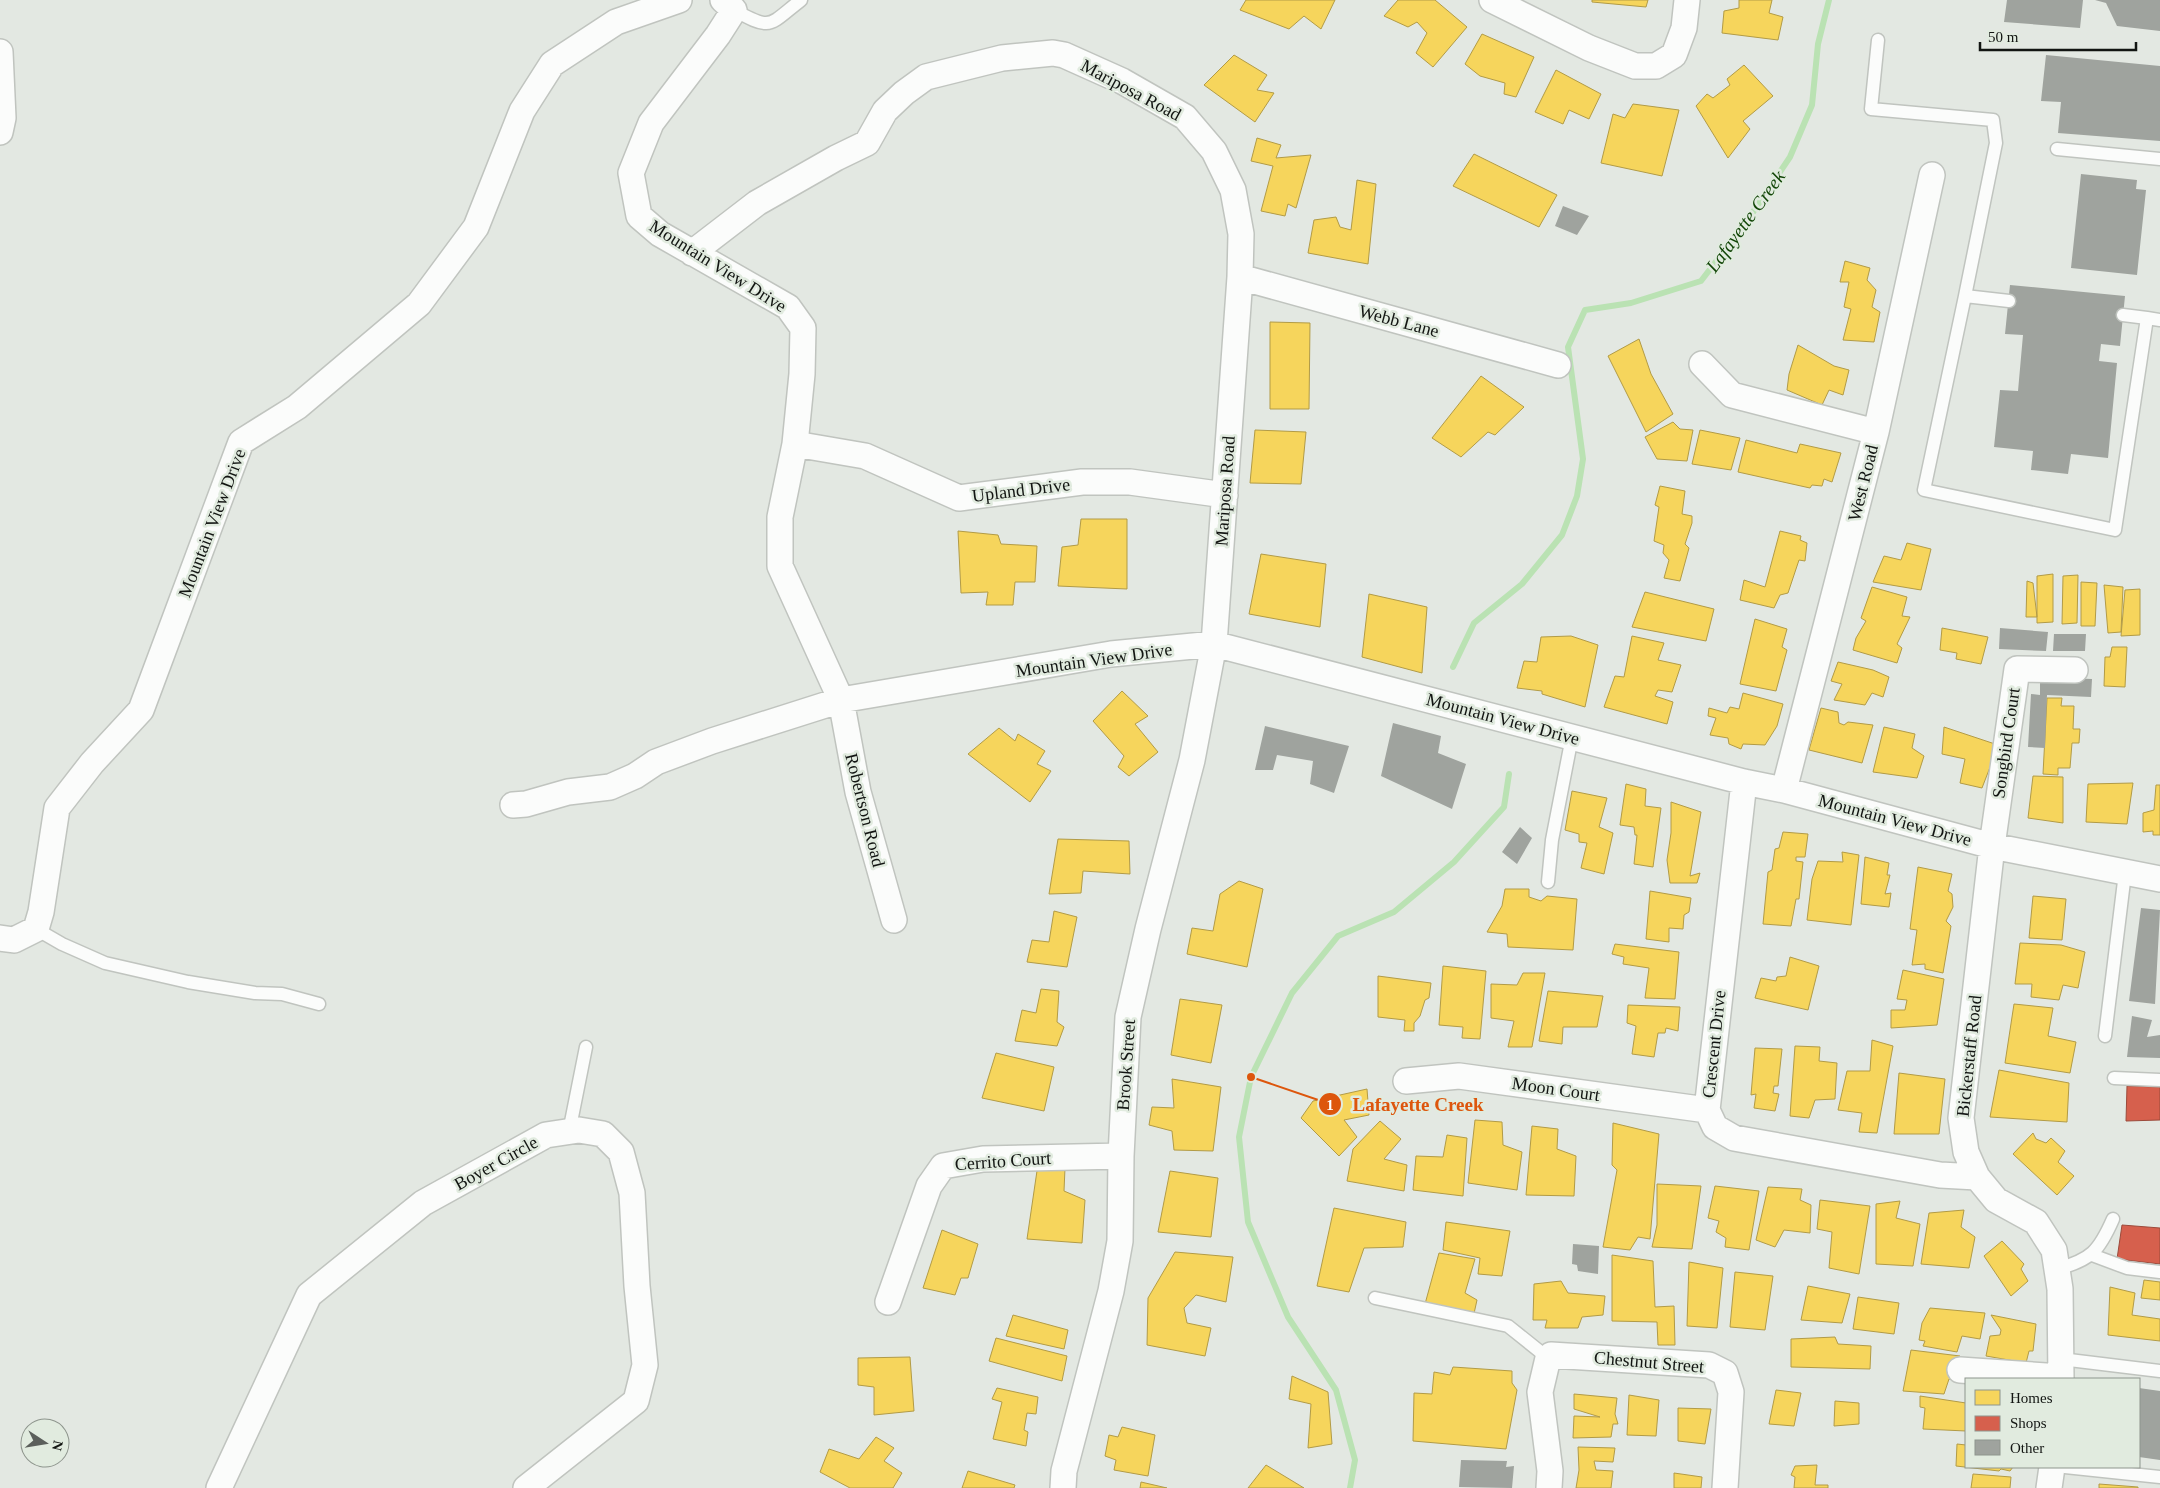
<svg xmlns="http://www.w3.org/2000/svg" width="2160" height="1488" font-family="'Times New Roman',serif">
<style>
.homes{fill:#f6d55c;stroke:#b29b46}
.shops{fill:#d6604d;stroke:#9b4a3b}
.lines{fill:none;stroke-linecap:round;stroke-linejoin:round}
.stream{stroke:#bae2b3;stroke-width:6}
.building{fill:#9fa39e}
.lane-casing{stroke:#c0c4bf;stroke-width:15}
.street-casing{stroke:#c0c4bf;stroke-width:28}
.lane{stroke:#fbfcfb;stroke-width:12}
.street{stroke:#fbfcfb;stroke-width:25}
.labels{text-anchor:middle;stroke-width:5;stroke-linejoin:round;paint-order:stroke}
.street-label{font-size:18px;fill:#121512;stroke:#e1ebdf}
.water-label{font-size:19px;font-style:italic;fill:#114506;stroke:#e1ebdf}
.leader{fill:none;stroke:#dd560c;stroke-width:2}
.callout-dot{fill:#dd560c;stroke:#e1ebdf;stroke-width:2}
.mark-label{font-size:15px;text-anchor:middle;font-weight:bold;fill:#fff}
.callout-label{font-size:19px;text-anchor:middle;font-weight:bold;fill:#dd560c;stroke:#e1ebdf;stroke-width:5;stroke-linejoin:round;paint-order:stroke}
</style>
<rect width="100%" height="100%" fill="#e3e8e2"/>
<path class="homes" d="M1246,0H1335L1321,29L1304,16L1289,29L1240,10Z
M1398,0H1435L1467,27L1433,67L1416,53L1427,33L1417,22L1408,27L1384,16Z
M1592,0H1648L1646,7L1592,2Z
M1739,0H1772L1769,13L1783,17L1778,40L1722,33L1724,11L1739,8Z
M1482,34L1534,57L1516,97L1504,94L1505,83L1480,76L1465,64Z
M1234,55L1267,75L1257,90L1274,93L1255,122L1204,85Z
M1744,65L1773,96L1743,121L1750,129L1728,158L1696,106L1707,94L1713,98L1730,85L1727,79Z
M1556,70L1601,94L1589,119L1569,110L1563,124L1535,112Z
M1633,104L1679,110L1662,176L1601,163L1613,114L1625,118Z
M1257,138L1281,145L1276,158L1311,155L1296,208L1288,204L1285,216L1261,211L1273,166L1251,161Z
M1474,154L1557,195L1539,227L1453,186Z
M1357,180L1376,184L1368,264L1308,253L1314,220L1336,217L1340,227L1351,230Z
M1845,261L1870,268L1867,280L1876,290L1872,307L1880,312L1874,342L1843,340L1851,309L1844,307L1849,282H1840Z
M1270,322L1310,323L1309,409H1270Z
M1639,339L1651,374L1673,414L1646,432L1608,356Z
M1798,345L1834,366L1849,370L1843,395L1829,390L1822,405L1787,390L1789,374Z
M1481,376L1524,407L1495,435L1488,432L1461,457L1432,438Z
M1673,422L1680,429L1693,430L1687,461L1657,459L1645,437Z
M1255,430L1306,432L1301,484L1250,483Z
M1700,430L1740,438L1731,470L1692,464Z
M1746,440L1797,453L1800,444L1841,453L1832,482L1824,479L1822,486L1812,485L1810,488L1738,472Z
M1660,486L1685,491L1682,514L1692,516V523L1685,544L1689,548L1680,581L1664,578L1669,560L1663,553L1664,545L1654,541L1659,507L1655,505Z
M1081,519H1127V589L1058,586L1062,547L1078,545Z
M958,531L998,535L1001,544L1037,546L1035,582H1015L1013,605H986L988,592L961,593Z
M1780,531L1801,536L1800,540L1807,543L1805,561L1799,560L1788,593L1780,595L1774,608L1740,600L1744,580L1765,587Z
M1907,543L1931,549L1921,590L1873,582L1884,556L1901,560Z
M1261,554L1326,564L1320,627L1249,614Z
M2053,574V622L2037,623V576Z
M2078,575L2077,623L2062,624L2063,576Z
M2027,581L2033,583L2037,617H2026Z
M2081,582L2097,583L2095,626H2081Z
M2104,585L2123,587L2121,632L2108,633Z
M1872,587L1907,597L1902,616L1910,617L1897,644L1902,648L1897,663L1853,650L1856,638L1866,621L1861,618Z
M2140,589V635L2121,636L2125,590Z
M1645,592L1714,609L1706,641L1632,627Z
M1369,594L1427,607L1422,673L1362,657Z
M1755,619L1787,629L1782,647L1787,650L1776,691L1740,684Z
M1942,628L1988,637L1981,664L1956,659L1957,653L1940,650Z
M1571,636L1598,645L1585,707L1542,694V691L1517,688L1524,661L1537,662L1541,637Z
M1632,636L1664,643L1658,660L1681,665L1672,692L1658,690L1655,696L1673,702L1667,724L1604,707L1615,676L1624,677Z
M2112,647H2127L2125,687L2104,686L2105,657H2110Z
M1838,662L1873,670L1889,677L1883,697L1872,693L1865,705L1834,700L1842,684L1831,681Z
M1122,691L1148,716L1135,724L1158,752L1129,776L1118,767L1124,756L1093,721Z
M1743,693L1783,704L1777,726L1765,745L1743,744L1741,749L1729,744L1728,738L1710,735L1716,718L1708,716L1709,708L1727,713L1730,707L1739,709Z
M2047,698H2062L2061,706H2074L2073,729H2080L2079,743H2072L2070,768H2058V775L2043,774Z
M1821,708L1838,712L1839,723L1844,725L1848,722L1873,725L1862,763L1809,750Z
M1884,727L1915,734L1912,748L1924,756L1917,778L1873,772Z
M1944,727L1995,744L1992,762L1982,788L1960,783L1965,759L1942,754Z
M999,728L1015,741L1018,734L1045,751L1037,764L1051,771L1030,802L968,754Z
M2033,776L2063,777V823L2028,818Z
M2133,783L2127,824L2086,822L2088,784Z
M1626,784L1646,789L1645,806L1661,808L1653,867L1634,864L1637,835H1635L1634,827L1620,825Z
M2156,785H2160V835H2153V831L2143,832V813L2154,810Z
M1572,791L1607,798L1599,827L1613,833L1604,874L1581,868L1587,843L1579,842V834L1565,830Z
M1671,802L1701,812L1690,876L1700,873L1697,883H1670L1667,860L1671,833Z
M1783,832L1808,834L1805,857H1796V861L1803,862L1799,899H1796L1791,926L1763,924L1768,872L1772,870L1775,849L1779,848Z
M1058,839L1129,841L1130,874L1083,871L1081,893L1049,894Z
M1842,852L1859,855L1851,925L1807,920L1812,879L1818,861L1843,862Z
M1865,857L1889,863L1887,875H1890L1885,894L1891,893L1889,907L1861,904Z
M1918,867L1952,874L1948,891L1952,894L1953,907L1946,921L1951,926L1943,973L1925,969V964L1912,965L1917,930L1910,929Z
M1239,881L1263,889L1247,967L1187,954L1192,928L1213,931L1220,894Z
M1505,889H1529V897L1541,901L1547,896L1577,899L1573,950L1508,947L1507,934L1487,932L1502,906Z
M1650,891L1691,898L1689,912L1684,915L1683,929L1669,928V942L1646,939Z
M2033,896L2066,899L2062,940L2029,938Z
M1054,911L1077,917L1067,967L1027,962L1032,940L1049,942Z
M2020,943L2061,945L2085,952L2078,988L2063,985L2059,1000L2031,997L2032,984H2015Z
M1615,944L1679,952L1675,999L1645,998L1649,968L1623,964L1624,957L1612,954Z
M1790,957L1819,966L1808,1010L1755,998L1761,978L1776,981L1777,977L1786,976Z
M1443,966L1486,971L1480,1039L1462,1038L1463,1027L1439,1025Z
M1903,970L1944,979L1937,1025L1891,1028V1010H1905L1907,1000L1897,999Z
M1523,973H1545L1532,1047H1508L1514,1021L1491,1018V984L1517,985Z
M1378,976L1431,983L1429,998L1425,1000L1420,1016L1414,1023V1031H1404L1405,1020L1378,1017Z
M1041,989L1059,991L1057,1022L1064,1027L1057,1046L1015,1041L1022,1010L1036,1013Z
M1548,991L1603,996L1597,1027H1563L1562,1044L1539,1041Z
M1180,999L1222,1005L1211,1063L1171,1055Z
M2014,1004L2053,1008L2048,1036L2076,1042L2070,1073L2005,1063Z
M1628,1005L1680,1007L1678,1031L1666,1028L1665,1033H1658L1654,1057L1632,1054L1636,1026L1627,1023Z
M1872,1040L1893,1046L1877,1133L1859,1132L1862,1113L1838,1110L1847,1071H1870Z
M1795,1046L1820,1047L1819,1061L1837,1063L1835,1099L1815,1100L1809,1118L1790,1116Z
M1755,1048L1782,1049L1778,1086H1774L1773,1093L1779,1094L1775,1111L1754,1108L1756,1094L1751,1095Z
M996,1053L1054,1067L1044,1111L982,1098Z
M1999,1070L2069,1083L2067,1122L1990,1117Z
M1899,1073L1945,1079L1939,1134H1894Z
M1172,1079L1221,1087L1213,1151L1174,1150L1172,1131L1149,1125L1152,1107L1174,1108Z
M1367,1089L1369,1115L1344,1120L1357,1137L1339,1156L1301,1118L1313,1101Z
M1475,1120L1502,1122L1503,1145L1522,1152L1517,1190L1468,1183Z
M1380,1121L1401,1139L1384,1159L1407,1165L1404,1191L1347,1181L1353,1149Z
M1613,1123L1659,1134L1650,1239L1638,1237L1630,1250L1603,1247L1617,1170L1612,1165Z
M1532,1126L1558,1129L1557,1149L1576,1156L1574,1196L1526,1195Z
M2033,1133L2036,1139L2046,1143L2051,1138L2065,1151L2058,1162L2074,1176L2057,1195L2013,1154Z
M1447,1135L1467,1138L1463,1196L1413,1190L1416,1156L1443,1157Z
M1038,1164L1065,1168L1064,1191L1085,1200L1082,1243L1027,1239Z
M1170,1171L1218,1178L1211,1237L1158,1232Z
M1657,1184L1701,1186L1692,1249L1652,1247L1657,1225Z
M1715,1186L1759,1191L1749,1250L1725,1247L1726,1238L1716,1232L1719,1221L1708,1218Z
M1768,1187L1802,1189L1800,1200L1811,1205L1810,1233L1784,1230L1775,1247L1756,1240Z
M1820,1200L1870,1206L1859,1274L1829,1268L1832,1232L1817,1229Z
M1900,1201L1896,1218L1920,1224L1913,1266L1876,1264V1204Z
M1334,1208L1406,1222L1403,1247L1364,1248L1349,1292L1317,1286Z
M1964,1210L1961,1227L1975,1237L1969,1268L1921,1264L1929,1213Z
M1446,1222L1510,1231L1502,1276L1478,1274L1480,1258L1443,1250Z
M942,1230L978,1244L968,1278H961L955,1295L923,1288Z
M2002,1241L2024,1264L2021,1269L2028,1281L2011,1296L1984,1256Z
M1175,1252L1233,1257L1226,1302L1196,1295L1184,1308L1187,1323L1211,1328L1205,1356L1147,1345L1148,1298Z
M1439,1253L1475,1259L1465,1293L1477,1300L1473,1318L1425,1304Z
M1612,1255L1653,1261L1655,1307L1674,1306L1675,1345H1658L1657,1322L1612,1321Z
M1689,1262L1723,1268L1717,1328L1687,1326Z
M1735,1272L1773,1276L1765,1330L1730,1327Z
M2144,1280L2160,1282V1300L2141,1298Z
M1561,1281L1568,1293L1605,1296L1603,1315L1582,1317L1578,1328H1545L1547,1320H1533L1534,1284Z
M1808,1286L1850,1294L1842,1323L1801,1320Z
M2110,1287L2135,1293L2132,1315L2160,1319V1341L2108,1335Z
M1858,1297L1899,1303L1894,1334L1853,1329Z
M1930,1308L1985,1313L1980,1339L1962,1336L1957,1352L1923,1346L1925,1341L1919,1340L1922,1323Z
M1013,1315L1068,1330L1064,1349L1006,1336Z
M1991,1315L2036,1324L2033,1351H2029L2026,1363L1986,1356L1990,1336L2000,1335L2001,1330Z
M1835,1337L1838,1344L1871,1346L1870,1369L1791,1367V1339Z
M996,1338L1067,1356L1062,1381L989,1361Z
M1911,1350L1960,1356L1956,1379H1949L1944,1394L1903,1391Z
M910,1357L914,1411L874,1415V1387L858,1385V1358Z
M1453,1367L1512,1371V1383L1517,1390L1506,1449L1413,1441L1414,1393L1432,1394L1434,1372L1450,1375Z
M1292,1376L1328,1392L1332,1444L1308,1448L1311,1404L1289,1399Z
M997,1388L1038,1397L1036,1414L1027,1413L1024,1430L1028,1432L1026,1446L993,1439L1002,1402L992,1399Z
M1776,1390L1801,1393L1794,1426L1769,1424Z
M1574,1394L1617,1398L1615,1414L1618,1424H1613L1611,1437L1573,1438L1574,1416L1600,1417L1574,1409Z
M1629,1395L1659,1400L1656,1436L1627,1435Z
M1920,1396L1966,1403V1431L1923,1429L1925,1408L1920,1407Z
M1835,1401L1859,1403V1424L1834,1426Z
M1678,1408L1711,1409L1705,1444L1678,1441Z
M1122,1427L1155,1435L1148,1476L1114,1470L1116,1460L1105,1456L1109,1435L1118,1437Z
M876,1437L894,1448L884,1461L902,1473L893,1488H850L820,1472L829,1449L859,1459Z
M1957,1444L1966,1445V1467H2013L2010,1471L2001,1469L1999,1471L1956,1466Z
M1578,1447L1615,1448L1613,1462L1594,1461L1596,1470L1613,1471L1611,1488H1576L1579,1470Z
M1266,1465L1304,1488H1248Z
M1817,1465L1815,1485H1828V1488H1794L1795,1477L1791,1475L1795,1466Z
M968,1471L1015,1485L1014,1488H962Z
M1674,1473L1702,1477L1701,1488H1674Z
M1973,1474L2011,1477L2010,1488H1971Z
M1141,1482L1167,1488H1140Z
M2099,1484L2138,1487V1488H2099Z"/>
<path class="shops" d="M2127,1086L2160,1087V1120L2126,1121Z
M2122,1225L2160,1228V1264L2117,1259Z"/>
<g class="lines">
<path class="stream" d="M1453,667L1474,623L1522,584L1562,535L1577,496L1583,459L1568,347L1585,310L1631,303L1701,281L1747,221L1790,157L1812,105L1818,44L1829,0
M1350,1488L1355,1460L1336,1390L1288,1317L1248,1222L1239,1137L1251,1077L1292,993L1338,936L1394,912L1454,862L1504,807L1509,774"/>
</g>
<path class="building" d="M2007,0H2083L2080,28L2004,22Z
M2095,0H2160V31L2117,26L2106,3Z
M2046,55L2160,66V141L2058,133L2061,102L2041,101Z
M2081,174L2137,180L2136,189L2146,190L2137,275L2071,268Z
M1563,206L1589,216L1577,235L1555,226Z
M2010,285L2125,296L2120,346L2101,344L2099,361L2117,363L2108,458L2071,454L2068,474L2031,470L2033,451L1994,447L2000,390L2018,391L2023,335L2005,334Z
M2000,628L2048,632L2046,651L1999,649Z
M2054,634H2086L2085,651H2053Z
M2040,677L2092,679L2091,697L2047,695L2045,748L2028,747L2031,694L2040,695Z
M1393,723L1441,736L1438,753L1466,764L1452,809L1381,776Z
M1265,726L1349,746L1334,793L1310,784L1313,761L1277,755L1273,770H1255Z
M1520,827L1532,838L1517,864L1502,852Z
M2141,908L2160,910L2155,1004L2129,1001Z
M2132,1016L2152,1020L2147,1037L2160,1035V1058L2127,1057Z
M1573,1244L1599,1246L1598,1274L1578,1271L1577,1265L1572,1264Z
M2139,1388L2160,1391V1460L2139,1457Z
M1461,1460L1507,1461L1506,1467L1514,1466L1512,1488L1459,1487Z"/>
<g class="lines">
<g class="lane-casing">
<path id="lane" d="M734,10C772,31 768,26 801,0
M1878,40L1871,109L1993,120L1996,143L1965,296
M2057,149L2160,159
M2009,301L1965,296L1924,490L2115,530L2147,318L2160,320
M2123,315L2147,318
M1548,882L1552,840L1572,737
M36,929L62,944L105,963L188,982L255,993L282,994L319,1004
M2105,1036L2125,873
M2114,1078L2160,1080
M569,1132L586,1047
M2092,1255L2127,1268L2160,1272
M2057,1269C2091,1260 2099,1251 2113,1219
M1375,1298L1508,1326L1548,1358
M2061,1359L2160,1371
M2065,1467L2160,1477"/>
</g>
<g class="street-casing">
<path id="street" d="M723,0L734,10L718,35L651,123L631,173L639,216L660,234L788,307L803,328L802,374L795,444L780,517V566L841,700L858,792L894,920
M1492,0L1589,48L1635,66H1656L1674,55L1684,28L1687,0
M0,52L3,118L0,132
M692,253L757,203L836,158L867,143L885,111L904,93L926,77L1002,58L1053,53L1064,55L1122,81L1185,117L1214,151L1233,190L1241,234L1240,277L1214,644L1192,760L1148,929L1128,1017L1121,1156L1120,1241L1111,1291L1064,1471L1063,1488
M1240,277L1558,365
M1702,364L1732,395L1876,432
M795,444L865,456L959,498L1082,482H1130L1225,495
M1744,782L1707,1110L1715,1127L1734,1138L1940,1175L1977,1177
M1784,790L1876,432L1932,175
M513,805L526,804L568,792L610,787L635,776L656,762L712,741L841,700L1111,654L1214,644L1744,782L1784,790L1992,846L2160,879
M0,938L14,940L36,929L41,912L57,808L92,763L141,710L241,442L297,407L419,304L476,227L522,111L552,64L616,22L679,0
M1406,1081L1459,1076L1707,1110
M888,1302L929,1186L943,1166L983,1159L1121,1156
M1960,1370L2061,1377
M2061,1379L2060,1289L2054,1250L2036,1222L1996,1200L1977,1177L1966,1152L1961,1118L1992,846L2017,669L2075,670
M219,1488L309,1295L423,1203L546,1135L579,1130L603,1134L621,1152L632,1193L637,1286L645,1365L636,1401L526,1488
M1549,1488L1550,1471L1540,1392L1548,1358L1551,1355L1709,1365L1725,1373L1731,1392L1725,1488
M2049,1488L2052,1467"/>
</g>
<use href="#lane" class="lane"/>
<use href="#street" class="street"/>
</g>
<g class="labels">
<g class="street-label">
<text transform="translate(1131 90) rotate(28)" y="6">Mariposa Road</text>
<text transform="translate(718 266) rotate(32)" y="6">Mountain View Drive</text>
<text transform="translate(1399 321) rotate(15)" y="6">Webb Lane</text>
<text transform="translate(1863 483) rotate(-76)" y="6">West Road</text>
<text transform="translate(1021 490) rotate(-7)" y="6">Upland Drive</text>
<text transform="translate(1225 491) rotate(-86)" y="6">Mariposa Road</text>
<text transform="translate(212 523) rotate(-69)" y="6">Mountain View Drive</text>
<text transform="translate(1094 660) rotate(-8)" y="6">Mountain View Drive</text>
<text transform="translate(1503 719) rotate(15)" y="6">Mountain View Drive</text>
<text transform="translate(2006 743) rotate(-82)" y="6">Songbird Court</text>
<text transform="translate(865 810) rotate(76)" y="6">Robertson Road</text>
<text transform="translate(1895 820) rotate(15)" y="6">Mountain View Drive</text>
<text transform="translate(1714 1044) rotate(-84)" y="6">Crescent Drive</text>
<text transform="translate(1969 1056) rotate(-84)" y="6">Bickerstaff Road</text>
<text transform="translate(1126 1065) rotate(-86)" y="6">Brook Street</text>
<text transform="translate(1556 1089) rotate(8)" y="6">Moon Court</text>
<text transform="translate(1003 1161) rotate(-4)" y="6">Cerrito Court</text>
<text transform="translate(496 1163) rotate(-29)" y="6">Boyer Circle</text>
<text transform="translate(1649 1362) rotate(5)" y="6">Chestnut Street</text>
</g>
<g class="water-label">
<text transform="translate(1745 221) rotate(-54)" y="7">Lafayette Creek</text>
</g>
</g>
<path class="leader" d="M1251 1077L1330 1104"/>
<g class="callout-dot">
<circle cx="1251" cy="1077" r="5"/>
<circle cx="1330" cy="1104" r="12"/>
</g>
<g class="mark-label">
<text x="1330" y="1110">1</text>
</g>
<g class="callout-label">
<text x="1418" y="1111">Lafayette Creek</text>
</g>
<rect x="1965" y="1378" width="175" height="90" fill="#e1ebdf" stroke="#8e958d"/>
<rect x="1975" y="1390" width="25" height="15" fill="#f6d55c" stroke="#8e958d"/>
<text x="2010" y="1403" font-size="15" fill="#121512">Homes</text>
<rect x="1975" y="1416" width="25" height="15" fill="#d6604d" stroke="#8e958d"/>
<text x="2010" y="1428" font-size="15" fill="#121512">Shops</text>
<rect x="1975" y="1440" width="25" height="15" fill="#9fa39e" stroke="#8e958d"/>
<text x="2010" y="1453" font-size="15" fill="#121512">Other</text>
<g transform="translate(45 1443) rotate(102)"><circle r="24" fill="#e1ebdf" stroke="#8e958d"/>
<path d="M0-4L9 19L0 12L-9 19Z" fill="#5b5f5b"/>
<text y="-8" font-size="14" font-weight="bold" text-anchor="middle" fill="#121512">N</text>
</g>
<path d="M1980 42v8h156v-8" fill="none" stroke="#121512" stroke-width="2.5"/>
<text x="1988" y="42" font-size="15" fill="#121512" stroke="#e1ebdf" stroke-width="4" paint-order="stroke">50 m</text>
</svg>
